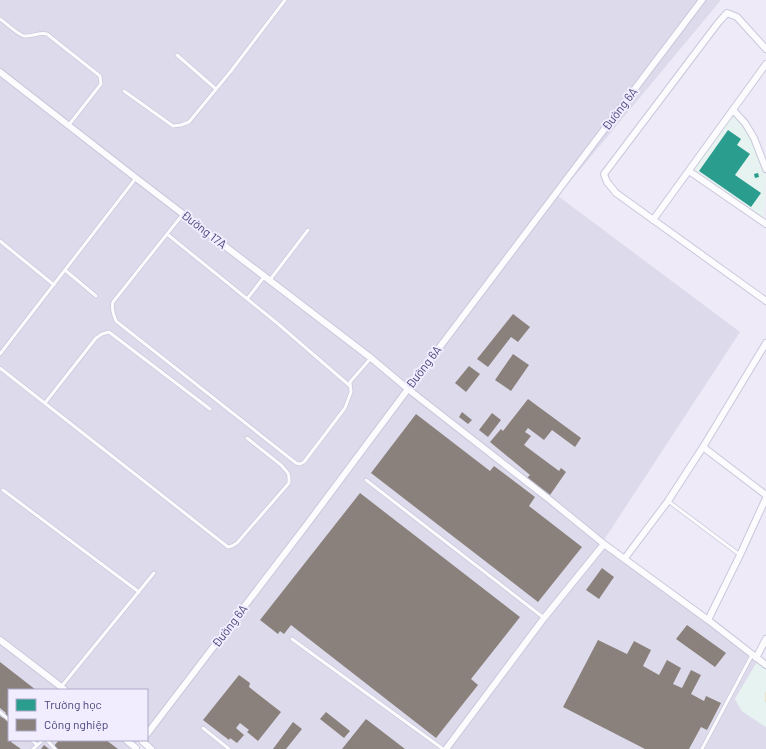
<svg xmlns="http://www.w3.org/2000/svg" width="766" height="749" font-family="Barlow,sans-serif">
<style>
.industrial{fill:#dddbeb}
.education{fill:#e7f3f0}
.schools{fill:#2a9d8f}
.industry{fill:#8a817c}
.lines{fill:none;stroke-linecap:round;stroke-linejoin:round}
.stream{stroke:#ebe4ca;stroke-width:2.5}
.service-casing{stroke:#c9c8db;stroke-width:4.5}
.minor-casing{stroke:#c9c8db;stroke-width:8}
.service{stroke:#fcfcfe;stroke-width:3}
.minor{stroke:#fcfcfe;stroke-width:6}
.labels{text-anchor:middle;stroke-width:4;stroke-linejoin:round;paint-order:stroke}
.street-label{font-size:12px;fill:#48477a;stroke:#f2ecff}
</style>
<rect width="100%" height="100%" fill="#eeeaf8"/>
<path class="industrial" d="M0,0H721L558,196L740,332L604,540L541,618L442,749H156L145,740H147V690H9V740H139L132,749H0Z
M604,547L707,622L757,662L735,699L742,711L766,727V749H449L546,620Z"/>
<path class="education" d="M733,114L743,125L752,140L766,177L764,219L693,170Z
M757,662L766,669V727L742,711L735,699Z"/>
<path class="schools" d="M728,130L741,139L737,145L750,154L735,175L761,193L751,207L699,171Z
M758,173L759,177L755,178L754,174Z"/>
<path class="industry" d="M513,314L530,327L518,342L511,337L488,367L477,359Z
M513,354L529,365L511,391L495,380Z
M469,366L480,374L466,392L455,383Z
M528,399L581,438L575,447L552,430L544,440L528,428L525,432L531,436L524,445L559,471L561,468L566,472L550,495L527,478L530,475L490,442L501,429L503,431Z
M462,412L472,420L468,424L459,417Z
M492,413L501,420L488,437L479,430Z
M416,414L490,471L494,466L535,497L529,506L582,547L538,602L371,473Z
M360,493L520,617L471,679L478,685L436,738L291,625L284,634L280,631L278,634L260,620Z
M602,568L614,577L599,599L586,590Z
M687,625L726,653L715,667L676,639Z
M598,640L627,654L634,641L651,650L643,666L659,675L667,660L681,668L673,684L682,688L691,670L701,675L691,694L704,701L706,696L721,703L707,730L701,727L689,749H645L563,707Z
M0,662L36,690H9V740H12L11,742L21,749H0V716L3,718L6,713L0,708Z
M239,675L250,683L249,687L281,712L258,741L247,732L249,730L240,723L236,728L244,735L237,743L230,738L229,740L203,720Z
M326,712L350,731L344,738L320,719Z
M366,719L405,749H342Z
M293,722L302,729L286,749H273Z
M59,740H106L118,749H58L54,746Z
M44,745L49,749H41Z"/>
<g class="lines">
<path class="stream" d="M766,693V701"/>
<g class="service-casing">
<path id="service" d="M0,19C6,23 18,35 24,36C32,37 39,32 47,34L100,76L101,84L68,126
M177,55L216,89
M124,91L173,126L181,125L189,122L231,71L285,0
M183,214L113,302C111,308 114,316 116,321L296,463L300,464L304,462L345,408L351,392L350,382L371,358
M167,234L277,323L350,386
M0,241L54,285
M65,270L96,296
M269,281L308,230
M247,299L264,277
M0,354L136,178
M0,368L228,547L232,546L237,543L289,483V477L288,473L281,465L247,438
M45,403L96,338L102,334L109,332L210,409
M366,480L544,618
M3,490L139,592
M668,501L740,555
M292,639L443,749
M61,687L154,573
M0,712L9,720
M203,728L229,749
M32,740L37,745
M47,740L55,749
M33,749L43,740
M702,749L752,655"/>
</g>
<g class="minor-casing">
<path id="minor" d="M766,49L737,17L727,13L718,23L604,174L607,182L616,193L766,301
M0,72L136,178L371,358L408,389L550,500L604,544L708,620L766,665
M733,110L745,123L754,138L766,169
M689,171L766,224
M653,220L766,64
M703,447L766,495
M625,558L668,501L703,447L766,343
M708,620L740,555L766,498
M0,640L51,679L65,690
M756,658L766,639
M147,734L308,523L408,389L702,0
M126,740L136,748
M142,741L151,749
M446,749L544,618L604,544"/>
</g>
<use href="#service" class="service"/>
<use href="#minor" class="minor"/>
</g>
<g class="labels">
<g class="street-label">
<text transform="translate(620 109) rotate(-53)" y="4">Đường 6A</text>
<text transform="translate(204 230) rotate(38)" y="4">Đường 17A</text>
<text transform="translate(424 367) rotate(-53)" y="4">Đường 6A</text>
<text transform="translate(230 626) rotate(-53)" y="4">Đường 6A</text>
</g>
</g>
<rect x="8" y="689" width="140" height="52" fill="#f2ecff" stroke="#aeaaca"/>
<rect x="16" y="699" width="20" height="12" fill="#2a9d8f" stroke="#aeaaca"/>
<text x="44" y="709" font-size="12" fill="#48477a">Trường học</text>
<rect x="16" y="719" width="20" height="12" fill="#8a817c" stroke="#aeaaca"/>
<text x="44" y="729" font-size="12" fill="#48477a">Công nghiệp</text>
</svg>
